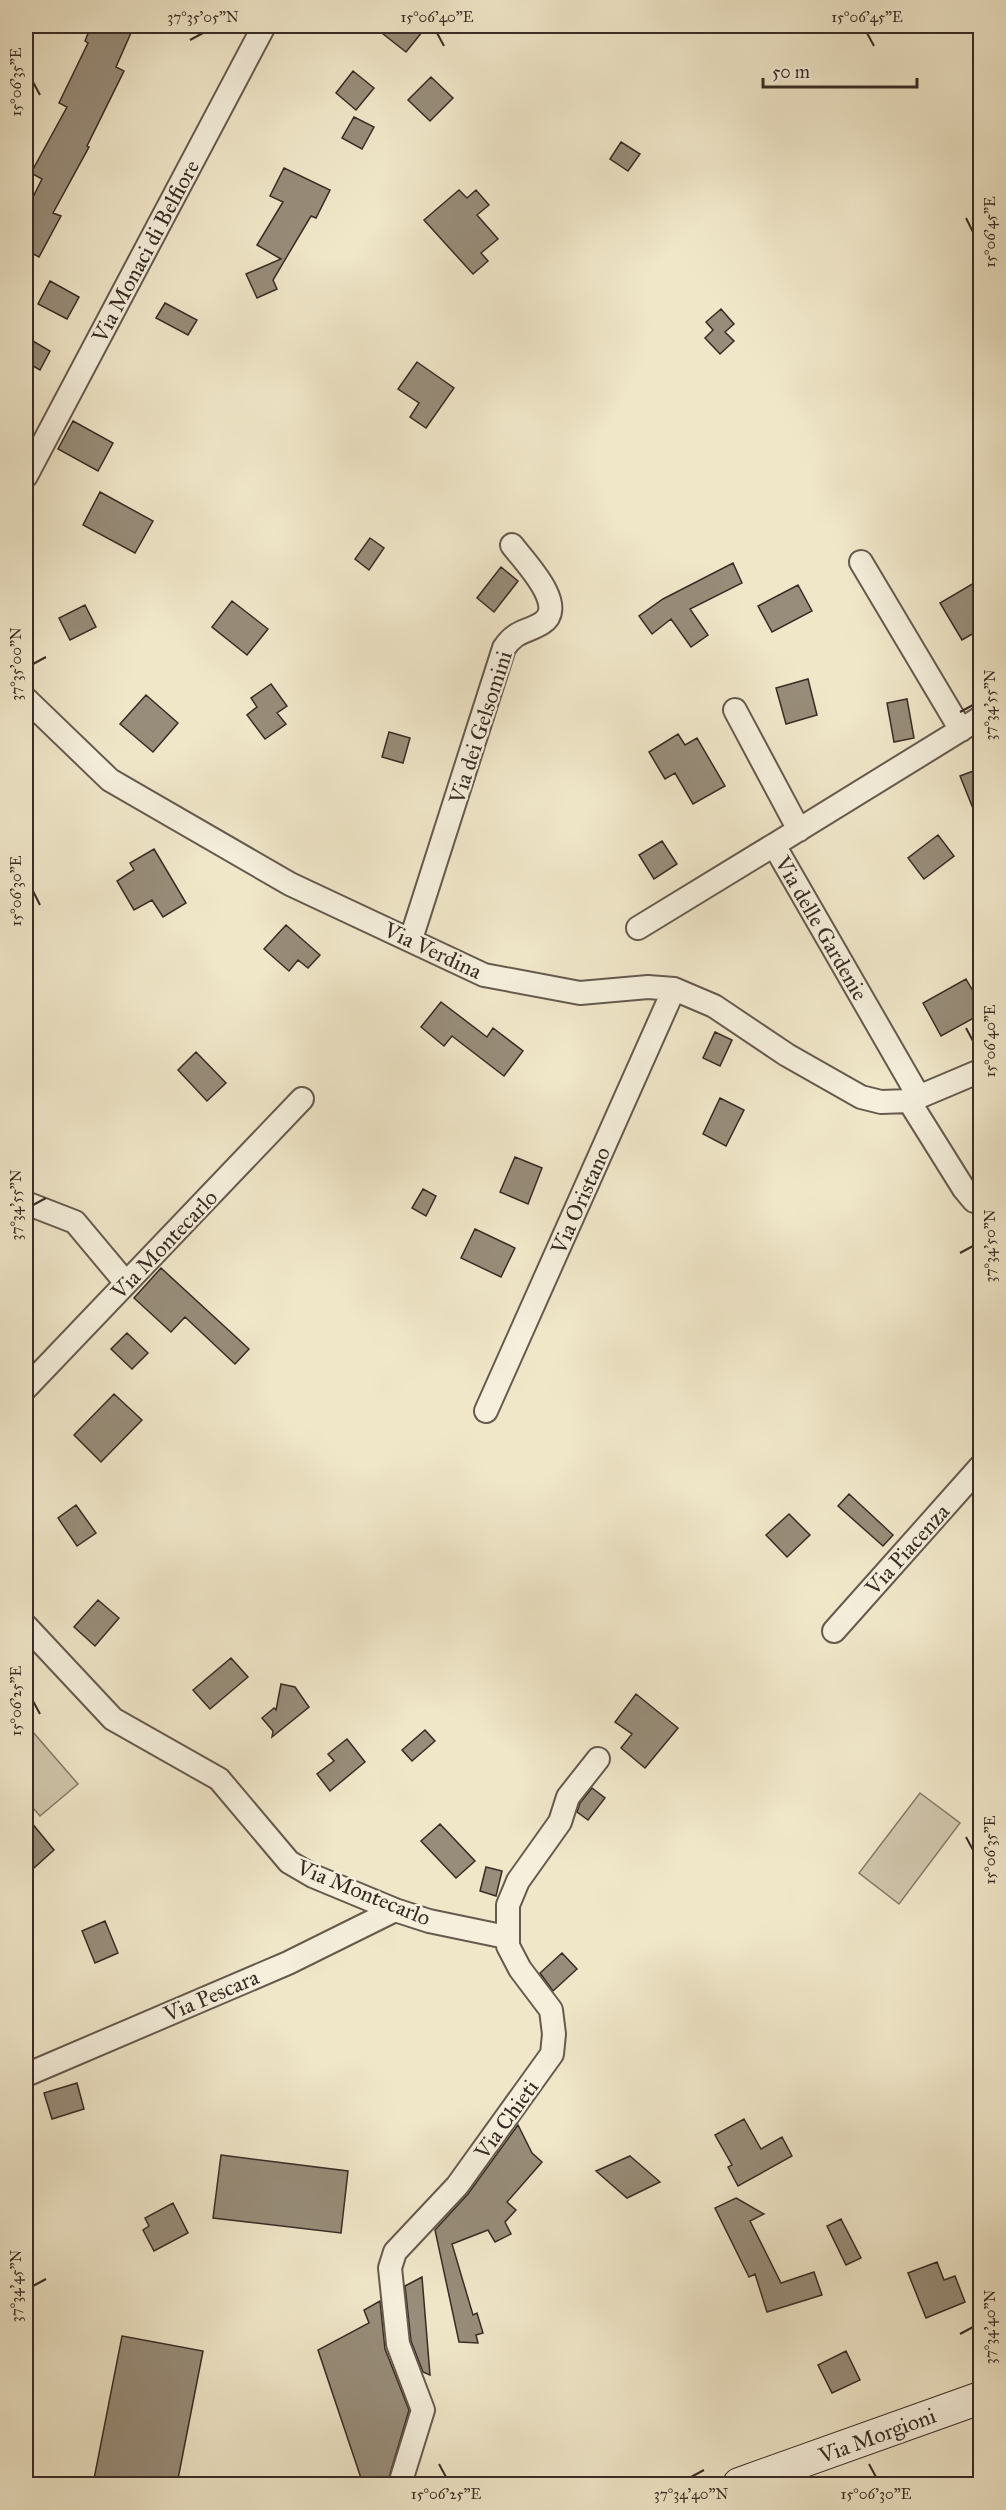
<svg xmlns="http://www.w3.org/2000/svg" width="1006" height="2510" font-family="'IM FELL Great Primer',serif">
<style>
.green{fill:#d1c7ad;stroke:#847969;stroke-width:1.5}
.building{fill:#988d7a;stroke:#382b25;stroke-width:1.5}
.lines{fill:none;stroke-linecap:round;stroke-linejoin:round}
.minor-casing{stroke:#665a4e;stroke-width:26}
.secondary-casing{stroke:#382b25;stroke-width:34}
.minor{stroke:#f5efdc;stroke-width:22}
.secondary{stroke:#f5efdc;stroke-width:32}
.ticks{fill:none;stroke:#382b25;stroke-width:2}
.labels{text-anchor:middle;stroke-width:5;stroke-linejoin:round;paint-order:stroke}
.street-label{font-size:22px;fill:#382b25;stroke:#f5efdc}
.neatline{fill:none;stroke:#382b25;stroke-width:2}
.ticks-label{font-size:15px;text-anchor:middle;fill:#382b25}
</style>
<rect width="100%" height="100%" fill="#f0e7c9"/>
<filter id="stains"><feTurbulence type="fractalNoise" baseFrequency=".00333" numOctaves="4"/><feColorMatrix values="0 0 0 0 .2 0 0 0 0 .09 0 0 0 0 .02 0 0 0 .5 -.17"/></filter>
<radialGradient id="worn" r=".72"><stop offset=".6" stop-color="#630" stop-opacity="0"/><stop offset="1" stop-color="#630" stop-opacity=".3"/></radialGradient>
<path class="green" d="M26,1724L78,1784L40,1816L26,1800Z
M920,1793L960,1823L899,1904L859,1873Z"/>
<path class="building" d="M91,26H134L116,67L124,71L87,146L89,147L53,213L61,216L39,257L26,250V211L42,179L31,173L67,107L59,103L88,43L85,41Z
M373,26H427L406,52Z
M353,71L374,88L356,110L336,93Z
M431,77L453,98L430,121L408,100Z
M354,117L374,127L362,149L342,138Z
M621,142L640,154L628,171L610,159Z
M284,168L330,190L316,218L311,216L273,280L277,289L257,298L246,274L281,259L257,245L283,202L270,196Z
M459,190L467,198L476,190L489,205L477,215L498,239L481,253L488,261L473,274L424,220Z
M50,281L79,297L67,319L38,304Z
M165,303L197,320L188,335L156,318Z
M721,309L734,324L725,332L734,341L720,354L705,338L713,330L706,322Z
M26,337L50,351L40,370L26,362Z
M417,362L454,388L426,428L410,417L419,403L398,389Z
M73,421L113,443L98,471L58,449Z
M100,492L153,521L135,553L83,525Z
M370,538L384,548L369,570L355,559Z
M733,563L742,583L690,609L708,635L691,647L671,619L652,634L639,616L663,599Z
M501,567L518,581L494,612L477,598Z
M974,583L981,595V629L962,640L940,603Z
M798,585L812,611L772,632L758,606Z
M232,601L268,629L247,655L212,627Z
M85,605L96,627L70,640L59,618Z
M808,679L817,715L786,724L776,688Z
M271,684L287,706L277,713L286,724L265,739L247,715L257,707L251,698Z
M146,695L178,723L153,752L120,724Z
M907,699L914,738L894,742L887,703Z
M389,732L410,738L403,763L382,757Z
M678,734L685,745L697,738L725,786L693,804L675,773L665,779L649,752Z
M976,770L981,782L980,826L960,776Z
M938,835L954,856L924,879L908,858Z
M662,841L677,864L654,879L639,855Z
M154,849L186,903L163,917L152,900L134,910L117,881L134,870L130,863Z
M286,925L320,955L308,968L298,960L289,971L264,949Z
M966,979L981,1005V1014L941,1036L923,1003Z
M441,1002L487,1037L493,1028L523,1051L504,1076L452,1036L444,1046L421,1027Z
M715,1032L732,1040L720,1066L703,1058Z
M196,1052L226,1083L207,1101L178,1070Z
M720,1098L744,1110L726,1146L703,1134Z
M515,1157L542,1168L528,1204L500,1192Z
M423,1189L436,1196L426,1216L412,1208Z
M475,1229L515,1248L501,1277L461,1258Z
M161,1268L249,1349L235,1364L185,1317L171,1332L134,1298Z
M127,1333L148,1353L132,1369L111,1349Z
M114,1394L142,1420L101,1462L74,1435Z
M849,1494L893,1535L883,1546L838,1506Z
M76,1505L96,1533L77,1546L58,1518Z
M789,1514L810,1535L787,1557L766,1535Z
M98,1600L119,1618L95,1646L74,1627Z
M231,1658L248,1677L210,1709L193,1690Z
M281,1684L295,1687L309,1707L272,1737L273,1731L262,1718L274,1708L276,1710Z
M636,1694L678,1728L645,1768L621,1748L632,1734L615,1722Z
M425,1730L435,1741L412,1761L402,1750Z
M347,1739L365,1762L330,1791L317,1774L334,1761L328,1754Z
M592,1788L605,1798L588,1820L577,1812L580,1803Z
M26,1816L54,1850L26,1875Z
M440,1824L475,1861L456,1878L421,1841Z
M486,1867L502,1871L496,1896L480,1891Z
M105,1921L118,1953L95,1963L82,1931Z
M562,1953L577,1969L553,1991L540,1973Z
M77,2083L84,2109L52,2119L44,2093Z
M744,2119L761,2149L782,2137L792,2156L738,2186L728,2167L732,2165L715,2135Z
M518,2125L532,2153L542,2162L507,2202L516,2210L505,2222L511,2234L495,2242L488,2230L452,2244L473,2315L477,2313L483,2333L476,2335L478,2343L459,2342L435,2230L468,2194Z
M221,2155L348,2171L341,2233L213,2218Z
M630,2156L660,2182L627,2198L596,2171Z
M736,2198L764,2214L750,2221L781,2283L814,2272L822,2295L767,2312L755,2274L749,2277L715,2208Z
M173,2203L188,2233L154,2251L143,2230L149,2226L145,2218Z
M841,2219L861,2258L846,2265L827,2226Z
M937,2262L944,2280L955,2276L965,2302L926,2318L908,2273Z
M422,2277L430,2375L423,2372L411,2341L405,2286Z
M380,2301L385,2349L409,2410L387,2484H363L318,2350L369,2323L364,2310Z
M122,2336L203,2351L177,2484H93Z
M846,2351L860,2380L832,2393L818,2365Z"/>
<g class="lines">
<g class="minor-casing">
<path id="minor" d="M26,476L264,26
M861,562L961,730
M26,699L110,780L290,884L484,975L580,993L648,987L674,989L714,1006L787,1055L861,1097L881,1102L909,1101L980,1071
M735,710L799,830
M638,928L774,845
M411,939L504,648C516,630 526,633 542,623C569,606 523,560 512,545
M919,1097L774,845L980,718
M909,1101L964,1189L974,1201L980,1202
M26,1203L75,1222L126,1283
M26,1388L302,1099
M486,1411L674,989
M26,1626L113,1719L219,1779L289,1862L313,1876L395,1910L429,1921L506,1937
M834,1631L980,1467
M26,2075L288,1963L395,1910
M400,2484L423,2410L398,2344L390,2268L395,2252L457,2186L552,2054L554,2034L551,2010L520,1969L508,1946V1905L518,1881L560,1822L568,1797L598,1759"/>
</g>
<g class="secondary-casing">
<path id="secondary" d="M739,2484L980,2398"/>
</g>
<use href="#minor" class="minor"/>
<use href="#secondary" class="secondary"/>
</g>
<path class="ticks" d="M437,33L444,46M867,33L874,46M190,40L203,33M33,82L40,95M966,218L973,232M33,664L46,657M960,712L973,705M33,891L40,905M966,1028L973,1041M33,1205L46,1198M960,1253L973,1246M33,1701L40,1714M966,1837L973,1850M33,2286L46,2279M960,2334L973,2327M439,2464L446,2477M869,2464L876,2477M691,2477L704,2470"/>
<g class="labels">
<g class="street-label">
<text transform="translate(145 251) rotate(-62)" y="8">Via Monaci di Belfiore</text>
<text transform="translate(480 727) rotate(-72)" y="8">Via dei Gelsomini</text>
<text transform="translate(822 928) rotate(60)" y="8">Via delle Gardenie</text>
<text transform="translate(433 950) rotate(25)" y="8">Via Verdina</text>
<text transform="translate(580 1200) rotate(-66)" y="8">Via Oristano</text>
<text transform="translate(164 1244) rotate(-46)" y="8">Via Montecarlo</text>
<text transform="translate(907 1549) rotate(-48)" y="8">Via Piacenza</text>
<text transform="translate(364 1892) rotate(22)" y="8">Via Montecarlo</text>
<text transform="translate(211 1995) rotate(-23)" y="8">Via Pescara</text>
<text transform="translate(506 2119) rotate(-54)" y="8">Via Chieti</text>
<text transform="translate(877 2435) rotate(-20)" y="8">Via Morgioni</text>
</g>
</g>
<rect width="1006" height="2510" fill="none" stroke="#f0e7c9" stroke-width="66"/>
<path d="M763 78v9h154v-9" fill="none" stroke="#382b25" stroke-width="3"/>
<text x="772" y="78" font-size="18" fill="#382b25" stroke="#f5efdc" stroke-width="4.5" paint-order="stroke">50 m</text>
<rect x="33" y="33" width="940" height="2444" class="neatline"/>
<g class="ticks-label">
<text x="203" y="22">37°35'05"N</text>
<text x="437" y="22">15°06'40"E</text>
<text x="867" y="22">15°06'45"E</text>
<text transform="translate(16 82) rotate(-90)" y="5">15°06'35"E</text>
<text transform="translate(990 232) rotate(-90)" y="5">15°06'45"E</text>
<text transform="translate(16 664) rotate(-90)" y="5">37°35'00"N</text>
<text transform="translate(990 705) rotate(-90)" y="5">37°34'55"N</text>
<text transform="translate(16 891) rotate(-90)" y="5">15°06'30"E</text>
<text transform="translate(990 1041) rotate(-90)" y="5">15°06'40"E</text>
<text transform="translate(16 1205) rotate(-90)" y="5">37°34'55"N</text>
<text transform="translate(990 1246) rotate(-90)" y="5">37°34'50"N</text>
<text transform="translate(16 1701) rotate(-90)" y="5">15°06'25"E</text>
<text transform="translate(990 1850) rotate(-90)" y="5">15°06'35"E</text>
<text transform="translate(16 2286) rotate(-90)" y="5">37°34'45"N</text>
<text transform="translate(990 2327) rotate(-90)" y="5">37°34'40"N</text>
<text x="446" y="2499">15°06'25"E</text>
<text x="691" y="2499">37°34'40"N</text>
<text x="876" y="2499">15°06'30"E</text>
</g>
<rect width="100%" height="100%" filter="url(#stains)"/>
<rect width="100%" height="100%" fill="url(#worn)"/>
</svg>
